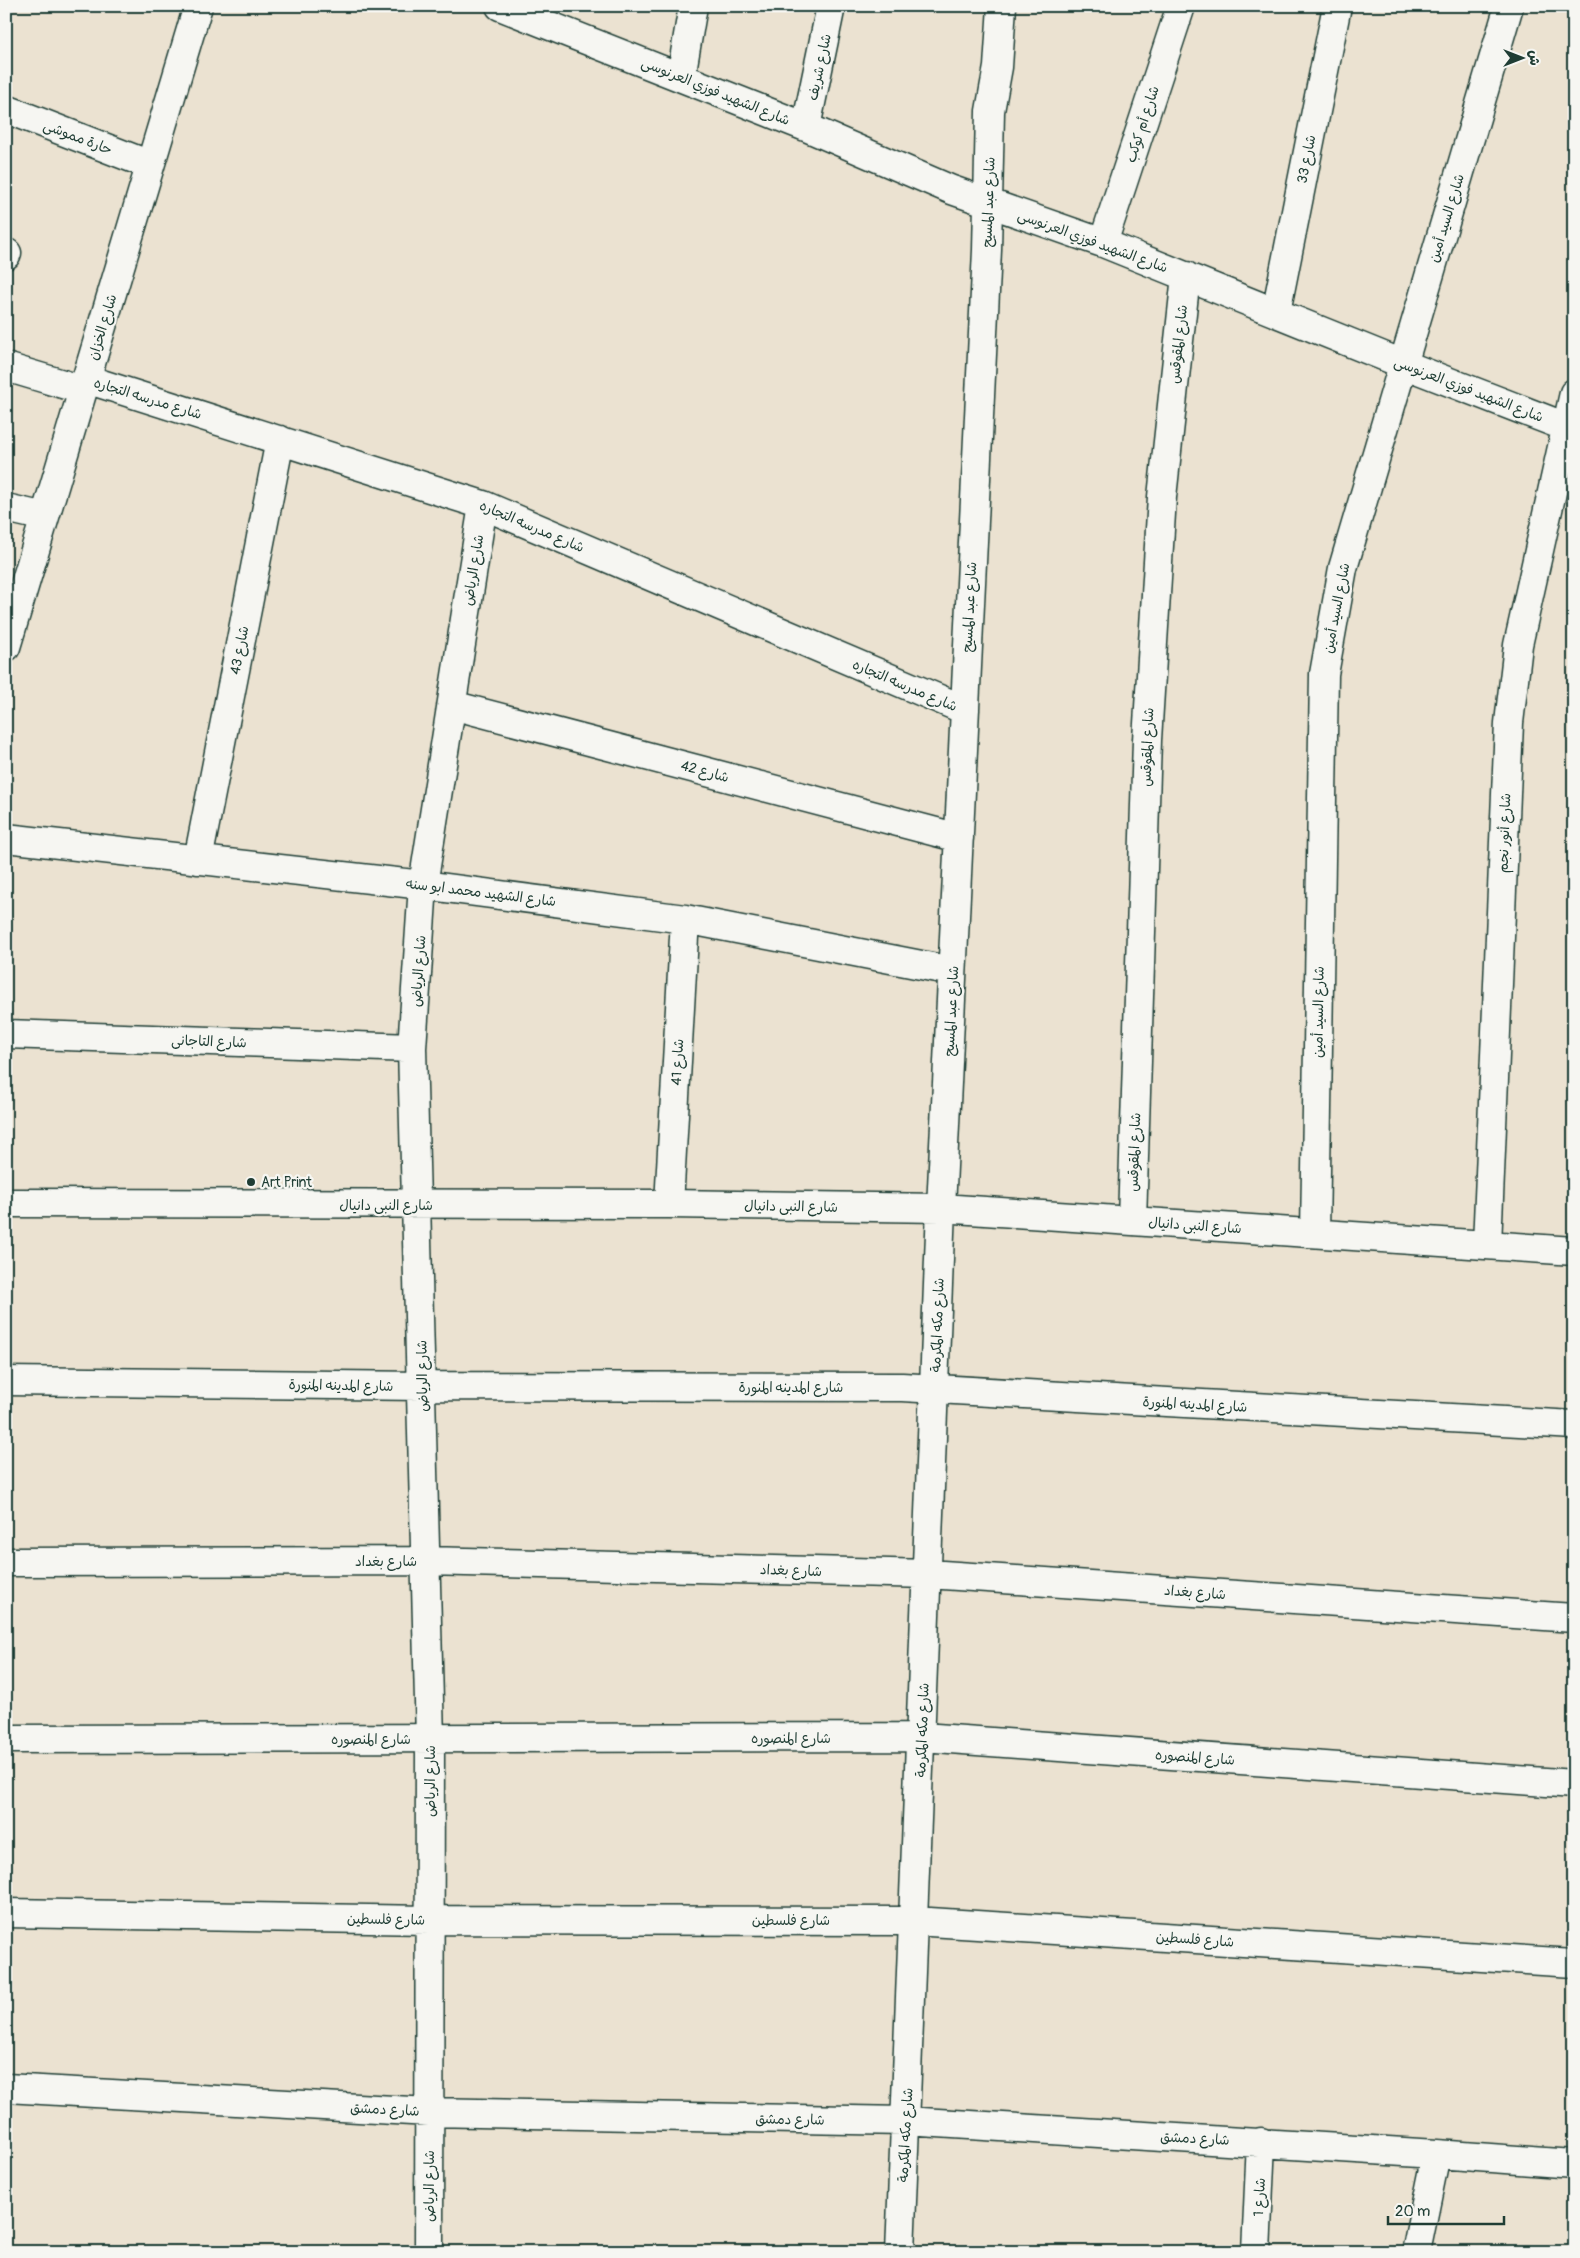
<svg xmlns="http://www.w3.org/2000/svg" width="1580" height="2258" font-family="Pangolin,'Playpen Sans Arabic',sans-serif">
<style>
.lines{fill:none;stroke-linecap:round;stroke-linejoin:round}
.street-casing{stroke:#1f3d34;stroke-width:31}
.street{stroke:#f6f6f2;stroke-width:28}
.poi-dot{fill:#1f3d34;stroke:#f6f6f2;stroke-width:2}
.labels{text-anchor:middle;stroke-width:4.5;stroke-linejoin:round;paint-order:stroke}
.street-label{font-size:14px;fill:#1f3d34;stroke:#f6f6f2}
.poi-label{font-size:14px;fill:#1f3d34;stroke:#f6f6f2;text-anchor:start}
</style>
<rect width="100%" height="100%" fill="#ebe2d1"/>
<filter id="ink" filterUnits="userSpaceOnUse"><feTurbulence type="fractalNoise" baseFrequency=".02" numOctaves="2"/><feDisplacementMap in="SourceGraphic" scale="10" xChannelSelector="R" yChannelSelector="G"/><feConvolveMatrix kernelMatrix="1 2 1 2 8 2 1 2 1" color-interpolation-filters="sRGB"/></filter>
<g filter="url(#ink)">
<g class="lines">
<g class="street-casing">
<path id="street" d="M500,6L806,127L952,190L1103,243L1403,364L1574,430
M681,77L693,6
M6,109L150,165
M806,127L831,6
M1103,243L1181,6
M6,255L7,253
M1276,312L1337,6
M6,367L83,390
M86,379L483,505L965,710
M6,508L45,517
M6,647L198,6
M452,705L959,838
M6,838L423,885L685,919L952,971
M198,860L280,440
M6,1034L412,1048
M6,1203L669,1204L941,1208L1574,1251
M669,1204L685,919
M1132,1221L1147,740L1162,497L1186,276
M1315,1233L1324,674L1343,568L1509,6
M1487,1245L1509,723L1518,645L1574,393
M6,1381L422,1386L902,1387L1574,1425
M6,1562L426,1561L928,1574L1574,1618
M6,1739L922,1737L1574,1784
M6,1913L429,1920L914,1921L1574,1963
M6,2088L429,2112L905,2121L1436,2154L1574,2164
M429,2252L430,1739L412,1048L423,885L483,505
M900,2252L941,1208L987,250L990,111L998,67L1002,6
M1256,2252L1261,2142
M1416,2252L1436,2154"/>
</g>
<use href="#street" class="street"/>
</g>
</g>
<circle class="poi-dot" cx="251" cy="1182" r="5"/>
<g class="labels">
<g class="street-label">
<text transform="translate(819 67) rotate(-78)" y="5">شارع شريف</text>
<text transform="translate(716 91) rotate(22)" y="5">شارع الشهيد فوزي العرنوسى</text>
<text transform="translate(1142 124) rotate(-72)" y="5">شارع أم كوكب</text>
<text transform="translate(78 137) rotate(21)" y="5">حارة مموشى</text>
<text transform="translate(1306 159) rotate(-79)" y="5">شارع 33</text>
<text transform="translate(988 202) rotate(-88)" y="5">شارع عبد المسيح</text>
<text transform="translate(1446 218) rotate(-73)" y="5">شارع السيد أمين</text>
<text transform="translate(1093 241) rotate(20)" y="5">شارع الشهيد فوزي العرنوسى</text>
<text transform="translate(102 327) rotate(-73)" y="5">شارع الخزان</text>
<text transform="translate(1178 344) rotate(-84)" y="5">شارع المقوقس</text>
<text transform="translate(1469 389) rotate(21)" y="5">شارع الشهيد فوزي العرنوسى</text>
<text transform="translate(148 398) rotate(17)" y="5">شارع مدرسه التجاره</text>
<text transform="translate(532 526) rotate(23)" y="5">شارع مدرسه التجاره</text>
<text transform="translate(473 570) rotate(-81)" y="5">شارع الرياض</text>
<text transform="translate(969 607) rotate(-87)" y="5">شارع عبد المسيح</text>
<text transform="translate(1336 608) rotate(-79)" y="5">شارع السيد أمين</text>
<text transform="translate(239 650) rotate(-79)" y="5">شارع 43</text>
<text transform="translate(905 685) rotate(23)" y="5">شارع مدرسه التجاره</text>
<text transform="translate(1147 747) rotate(-88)" y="5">شارع المقوقس</text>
<text transform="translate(705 771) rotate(15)" y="5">شارع 42</text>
<text transform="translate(1504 833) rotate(-88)" y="5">شارع أنور نجم</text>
<text transform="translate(481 892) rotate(7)" y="5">شارع الشهيد محمد ابو سنه</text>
<text transform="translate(418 971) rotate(-86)" y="5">شارع الرياض</text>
<text transform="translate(951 1011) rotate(-87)" y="5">شارع عبد المسيح</text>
<text transform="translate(1318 1012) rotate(-89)" y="5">شارع السيد أمين</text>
<text transform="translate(209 1041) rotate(2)" y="5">شارع التاجانى</text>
<text transform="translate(677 1062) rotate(-87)" y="5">شارع 41</text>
<text transform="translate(1134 1152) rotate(-88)" y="5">شارع المقوقس</text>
<text x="386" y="1210">شارع النبى دانيال</text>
<text transform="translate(791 1206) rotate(1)" y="5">شارع النبى دانيال</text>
<text transform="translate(1195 1225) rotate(4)" y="5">شارع النبى دانيال</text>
<text transform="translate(937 1325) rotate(-88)" y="5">شارع مكه المكرمة</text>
<text transform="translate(422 1376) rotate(-91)" y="5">شارع الرياض</text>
<text transform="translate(341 1385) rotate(1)" y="5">شارع المدينه المنورة</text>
<text x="791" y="1392">شارع المدينه المنورة</text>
<text transform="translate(1195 1404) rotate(3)" y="5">شارع المدينه المنورة</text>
<text x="386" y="1566">شارع بغداد</text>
<text transform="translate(791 1570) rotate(2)" y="5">شارع بغداد</text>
<text transform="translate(1195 1592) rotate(4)" y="5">شارع بغداد</text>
<text transform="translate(922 1730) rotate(-88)" y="5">شارع مكه المكرمة</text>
<text x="791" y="1743">شارع المنصوره</text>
<text x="371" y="1744">شارع المنصوره</text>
<text transform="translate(1195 1757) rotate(4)" y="5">شارع المنصوره</text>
<text transform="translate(430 1781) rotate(-90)" y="5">شارع الرياض</text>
<text transform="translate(386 1919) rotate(1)" y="5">شارع فلسطين</text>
<text x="791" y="1925">شارع فلسطين</text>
<text transform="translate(1195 1939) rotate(4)" y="5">شارع فلسطين</text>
<text transform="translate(385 2109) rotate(3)" y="5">شارع دمشق</text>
<text transform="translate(790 2119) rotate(1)" y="5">شارع دمشق</text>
<text transform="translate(905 2135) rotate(-87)" y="5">شارع مكه المكرمة</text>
<text transform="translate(1195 2138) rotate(3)" y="5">شارع دمشق</text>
<text transform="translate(429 2186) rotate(-90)" y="5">شارع الرياض</text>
<text transform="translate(1259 2197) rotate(-87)" y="5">شارع 1</text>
</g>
<g class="poi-label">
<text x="261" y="1187">Art Print</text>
</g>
</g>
<rect width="1580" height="2258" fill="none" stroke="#f6f6f2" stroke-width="25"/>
<rect x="12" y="12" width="1555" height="2233" fill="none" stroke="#1f3d34" stroke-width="2" filter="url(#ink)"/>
<g transform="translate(1522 58) rotate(90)" stroke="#f6f6f2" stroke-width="4" paint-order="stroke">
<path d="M0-4L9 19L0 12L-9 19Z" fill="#1f3d34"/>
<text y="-8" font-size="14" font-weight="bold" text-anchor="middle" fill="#1f3d34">ش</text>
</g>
<path d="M1388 2216v8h116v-8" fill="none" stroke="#1f3d34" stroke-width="2.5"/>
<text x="1395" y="2216" font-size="15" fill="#1f3d34" stroke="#f6f6f2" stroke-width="4" paint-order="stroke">20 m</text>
</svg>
